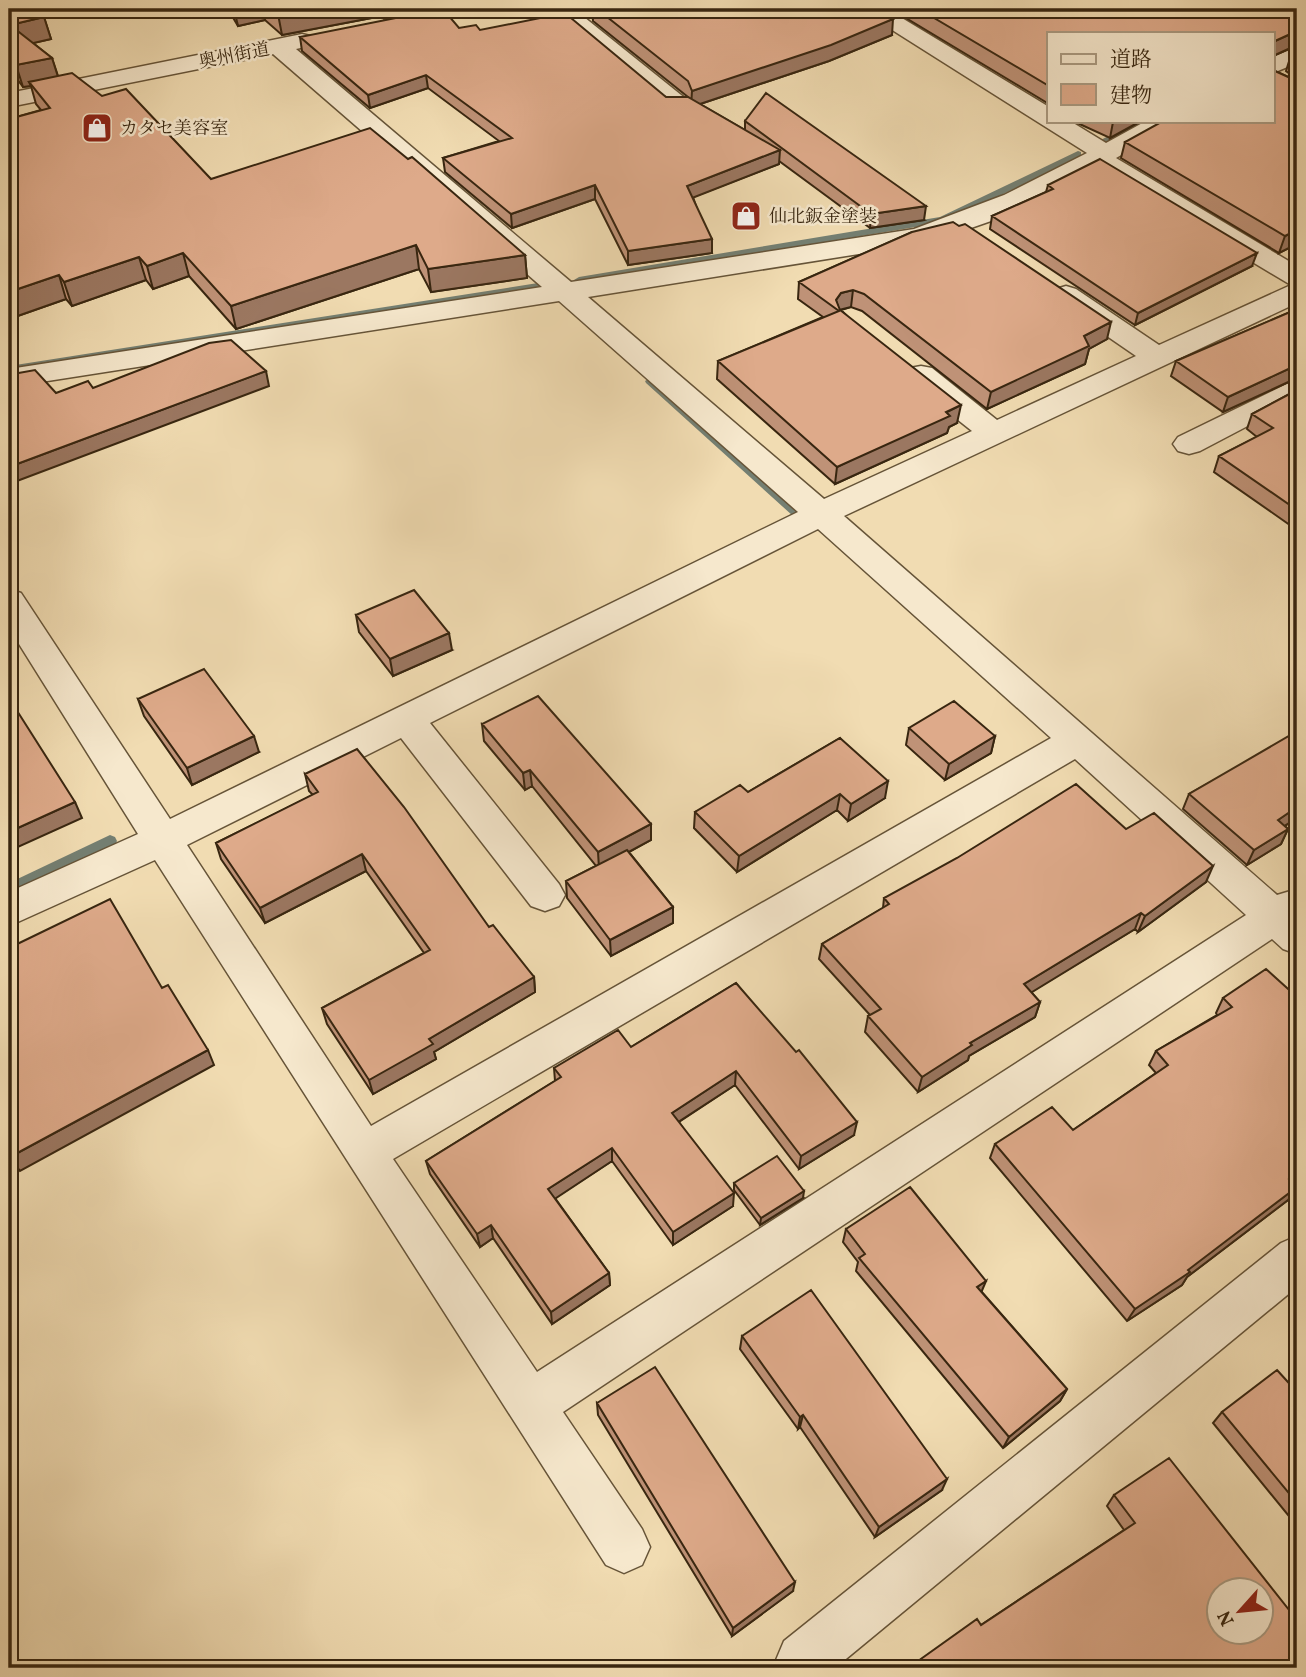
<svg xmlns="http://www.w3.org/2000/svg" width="1306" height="1677" font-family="Vollkorn,'Noto Serif JP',serif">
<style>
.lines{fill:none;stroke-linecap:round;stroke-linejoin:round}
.stream{fill:#747f72;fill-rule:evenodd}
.minor-casing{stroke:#665438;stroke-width:3}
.minor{fill:#f6e8cd;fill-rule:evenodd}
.wall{fill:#bf9277;stroke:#382610;stroke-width:2}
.shaded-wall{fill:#9b7761;stroke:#382610;stroke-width:2}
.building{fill:#deaa8a;stroke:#382610;stroke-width:2;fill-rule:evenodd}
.labels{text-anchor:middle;stroke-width:5;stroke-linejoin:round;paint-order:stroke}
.far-street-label{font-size:18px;fill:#382610;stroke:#f6e8cd}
.far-poi-label{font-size:18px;fill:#382610;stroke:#f6e8cd;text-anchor:start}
</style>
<rect width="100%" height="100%" fill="#f1dcb2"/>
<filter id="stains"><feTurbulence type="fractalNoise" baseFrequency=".00286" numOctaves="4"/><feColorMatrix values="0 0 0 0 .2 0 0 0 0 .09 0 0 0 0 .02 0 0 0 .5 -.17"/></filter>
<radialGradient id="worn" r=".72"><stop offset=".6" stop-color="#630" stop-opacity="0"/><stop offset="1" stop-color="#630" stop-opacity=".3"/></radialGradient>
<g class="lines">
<path class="stream" d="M1136,121H1148L1107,143L1099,141Z
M1078,151L1081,152V156L946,222L579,283L574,280L579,277L940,217Z
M538,283L543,286L542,288L9,372V366Z
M650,378L654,379L801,510V516H793L646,383L645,381Z
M110,835L115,837L117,841L115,845L9,895V883Z"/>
<g class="minor-casing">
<path id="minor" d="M426,9H471L467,14L395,29L387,27L383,22L387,17Z
M549,9H574L686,99L690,104L686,109H668Z
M859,9H887L1049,107V121H1070L1106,143L1146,121H1176L1173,126L1116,158L1297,266V303L844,516L1277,895L1297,889V954L1283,949L1272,939L563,1412L642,1529L650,1547L642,1565L624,1573L606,1565L155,860L9,926V892L138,834L9,628V589L21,593L170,819L798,512L559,301L9,387V369L542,287L273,54L9,107V93L302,34L310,36L314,41L310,46L296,49L571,282L914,229L1004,195L1087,153ZM1097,169L1291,285L1159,345L1076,289L1066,286L1056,289L1052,295L1056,301L1136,356L997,420L932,368L921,366L910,368L906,375L910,382L972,431L824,499L588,297L928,243L991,221ZM818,529L1051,738L371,1126L187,845L401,738L531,906L545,911L559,906L565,895L559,884L430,723ZM1075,759L1246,915L537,1372L393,1159Z
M1297,47V63L1273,73V57Z
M1297,379V400L1200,451L1189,454L1178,451L1173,444L1178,437Z
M1297,1236V1287L835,1668H780L776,1660L784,1641L1281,1243Z"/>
</g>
<use href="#minor" class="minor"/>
</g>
<path class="wall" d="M9,9L44,17L51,39L33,43L52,58L58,76L211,179L525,255L527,278L431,292L419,269L236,329L189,276L153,289L146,280L72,306L66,299L9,319V119L41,110L36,104L31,86L23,87L9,68Z
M228,9H419L282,35L265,20L238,26Z
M592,9H876L892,35L829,61L700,104L745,130V121L924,220L870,228L779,161V164L693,197L712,253L628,265L595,199L512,228L445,172L443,158L499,141L428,88L370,108L302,51L300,37L459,28L480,30L666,97H688L593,21Z
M891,9H1297V45L1275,55V71L1297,81V244L1279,253L1121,158L1125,142L1273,121L1049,33V104Z
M1297,51V79L1286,71L1291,55Z
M1073,121H1141L1110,138Z
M1048,185L1252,266L1135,325L990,229L992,216L1046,192Z
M912,232L1107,339L1089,349L1085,364L987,409L862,311L851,307L841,310L957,423L949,427L947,433L835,484L717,379L718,361L823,317L798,299L799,282Z
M1297,309V378L1223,412L1171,376L1176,361Z
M1297,390V530L1214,472L1219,456L1257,437L1247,429L1252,414Z
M356,615L452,650L393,676L359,632Z
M138,699L259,752L192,785L144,716Z
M482,724L651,824V840L629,852L673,907V923L611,956L567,898L566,881L596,866L532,786L525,790L484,741Z
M909,728L995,736L991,753L945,780L906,745Z
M1296,735H1297V818L1285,826L1288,829L1281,844L1247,865L1183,809L1189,794Z
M840,738L885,798L848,821L837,810L737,872L694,828L695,812L748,792Z
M305,774L489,927L534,977L535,992L434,1052L436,1059L373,1094L327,1024L322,1008L424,953L366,871L265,923L221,859L216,843L313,795L309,791Z
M1126,829L1206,882L1138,932L1135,929L1031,992L1040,1002L1035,1017L969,1056L968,1060L918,1092L865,1032L868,1016L870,1015L819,959L822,944L883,908L884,898Z
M736,983L854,1135L799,1169L735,1085L679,1122L733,1206L673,1245L612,1161L555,1198L609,1273L610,1285L552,1324L493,1238L480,1247L430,1174L426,1161L555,1081L554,1068L631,1047Z
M1297,997V1176L1292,1181L1297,1187L1288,1200L1187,1277L1182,1285L1127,1321L990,1158L995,1144L1073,1130L1156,1073L1149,1065L1156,1051L1217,1015L1216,1013L1223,998Z
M734,1183L803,1198L760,1225L734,1190Z
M846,1229L982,1292L1067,1389L1060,1401L1003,1448L856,1271L858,1262L843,1242Z
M742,1336L942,1490L875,1537L800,1427L798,1429L740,1349Z
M1297,1392V1526L1213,1423L1222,1412Z
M597,1403L793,1591L732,1636L598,1415Z
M1114,1495L1297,1668H910L911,1666L981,1625L1124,1530L1107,1506Z"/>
<path class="shaded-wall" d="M234,9H263L265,20L238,26Z
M303,9H419L282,35L278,14Z
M44,17L51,39L16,47L10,25Z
M893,19L892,35L829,61L691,107L692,91Z
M1297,31V45L1273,56L1275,41Z
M52,58L59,80L29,82L31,86L23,87L16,65Z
M426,75L428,88L370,108L368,95Z
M1115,121H1141L1110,138L1113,122Z
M780,150L779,164L687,200V186Z
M595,185V199L512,228L511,214Z
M926,206L924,220L870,228L871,214Z
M1297,230V244L1279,253L1285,236Z
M712,239V253L628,265V251Z
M416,245L419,269L236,329L231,306Z
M183,253L189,276L153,289L147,266Z
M1257,253L1252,266L1135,325L1138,313Z
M525,255L527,278L431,292L428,269Z
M139,257L146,280L72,306L64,282Z
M59,275L66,299L9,319V292Z
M853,290L851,307L839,310L836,300L841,293Z
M1111,322L1107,339L1089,349L1085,364L987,409L991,392L1084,336Z
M1297,365V378L1223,412L1228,397Z
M266,371L269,386L9,484V467Z
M961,405L957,423L949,427L947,433L835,484L837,467Z
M449,633L452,650L393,676L390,659Z
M254,736L259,752L192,785L187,768Z
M995,736L991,753L945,780L949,764Z
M530,770L532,786L525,790L523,773Z
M888,781L885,798L848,821L851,804Z
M840,794L837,810L737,872L739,856Z
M75,802L82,818L9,851V832Z
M1297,807V818L1270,835L1278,820Z
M651,824V840L599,868L598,852Z
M1288,829L1281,844L1247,865L1254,850Z
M362,854L366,871L265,923L260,908Z
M1213,866L1206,882L1138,932L1145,916Z
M673,907V923L611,956L610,940Z
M1141,913L1135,929L1019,1000L1024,984Z
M534,977L535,992L434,1052L436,1059L373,1094L369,1080L429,1039Z
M1040,1002L1035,1017L969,1056L968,1060L918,1092L922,1077L970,1043Z
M208,1050L214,1065L20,1171L10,1157Z
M736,1071L735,1085L672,1126V1113Z
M857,1122L854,1135L799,1169L801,1156Z
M612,1148V1161L550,1202L548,1189Z
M1297,1171V1176L1280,1192L1289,1179Z
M1297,1187L1288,1200L1187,1277L1182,1285L1127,1321L1135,1309Z
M804,1191L803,1198L760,1225L761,1218Z
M734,1193L733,1206L673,1245V1232Z
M491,1225L493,1238L480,1247L477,1234Z
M609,1273L610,1285L552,1324L551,1312Z
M986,1281L981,1293L977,1287Z
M1067,1389L1060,1401L1003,1448L1009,1437Z
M803,1415L800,1427L798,1429L800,1417Z
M947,1479L942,1490L875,1537L879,1527Z
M795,1582L793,1591L732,1636L733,1628Z"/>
<path class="building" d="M9,9H40L44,17L10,25L52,58L16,65L9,55Z
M272,9H303L278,14Z
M441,9H443L459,28L476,25L480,30L565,13L666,97H688L780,150L687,186L712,239L628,251L595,185L511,214L443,158L512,138L426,75L368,95L300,37Z
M597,9H876L893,19L831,45L692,91L688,81Z
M919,9H1297V31L1275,41V71L1297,81V230L1285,236L1125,142L1163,121H1273V33H1049V86Z
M1297,51V60L1291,55Z
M72,73L102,96L126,89L211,179L370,128L408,159L412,157L525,255L428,269L416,245L231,306L183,253L147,266L139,257L64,282L59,275L9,292V119L50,108L29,82Z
M766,93L926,206L871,214L745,121Z
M1100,159L1257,253L1138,313L992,216L1053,189L1048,185Z
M953,222L959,226L965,224L1111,322L1084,336L1089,346L991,392L864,294L853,290L841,293L836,300L840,310L961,405L946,412L950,416L837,467L718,361L839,311L799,282L912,232Z
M1297,309V365L1228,397L1176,361Z
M231,340L266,371L9,467V375L13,374L35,370L56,393L88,381L93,388L209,343Z
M1297,390V510L1219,456L1273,428L1252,414Z
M414,590L449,633L390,659L356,615Z
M204,669L254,736L187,768L138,699Z
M538,696L651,824L598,852L530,770L523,773L482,724Z
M954,701L995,736L949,764L909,728Z
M14,706L75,802L9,832V709Z
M1294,733L1297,735V807L1278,820L1288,829L1254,850L1189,794Z
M840,738L888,781L851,804L840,794L739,856L695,812L740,785L748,792Z
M357,749L404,807L489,927L493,925L534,977L429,1039L433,1044L369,1080L322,1008L430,950L362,854L260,908L216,843L318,792L305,774Z
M1076,784L1126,829L1154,813L1213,866L1145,916L1141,913L1024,984L1040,1002L970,1043L972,1045L922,1077L868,1016L881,1009L822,944L889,904L884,898L957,858Z
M627,850L673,907L610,940L566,881Z
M110,899L162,988L168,985L208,1050L10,1157L9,1154V948Z
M1266,969L1297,997V1171L1289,1179L1297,1187L1188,1270L1190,1272L1135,1309L995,1144L1052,1107L1073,1130L1168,1065L1156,1051L1232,1007L1223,998Z
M736,983L796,1052L799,1050L857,1122L801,1156L736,1071L672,1113L734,1193L673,1232L612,1148L548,1189L609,1273L551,1312L491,1225L477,1234L426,1161L561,1077L554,1068L618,1030L631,1047Z
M777,1156L804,1191L761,1218L734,1183Z
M910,1187L986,1281L977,1287L1067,1389L1009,1437L859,1258L865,1254L846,1229Z
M811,1290L947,1479L879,1527L803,1415L800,1417L742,1336Z
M655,1367L795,1582L733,1628L597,1403Z
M1277,1370L1297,1392V1503L1222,1412Z
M1169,1458L1297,1620V1668H912L911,1666L977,1619L981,1625L1135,1523L1114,1495ZM1219,1590H1261V1632H1219Z"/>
<defs>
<g id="shop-square" transform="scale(1.575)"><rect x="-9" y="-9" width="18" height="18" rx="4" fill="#8f2418" stroke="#f6e8cd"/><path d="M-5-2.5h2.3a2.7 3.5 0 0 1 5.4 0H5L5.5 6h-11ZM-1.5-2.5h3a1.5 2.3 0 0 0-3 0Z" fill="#fff"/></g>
</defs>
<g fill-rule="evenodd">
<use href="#shop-square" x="97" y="128"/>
<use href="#shop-square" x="746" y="216"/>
</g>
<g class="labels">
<g class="far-street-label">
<text transform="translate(234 55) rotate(-11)" y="6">奥州街道</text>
</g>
<g class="far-poi-label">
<text x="120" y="134">カタセ美容室</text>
<text x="769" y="222">仙北鈑金塗装</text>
</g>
</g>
<rect width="1306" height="1677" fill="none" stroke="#f1dcb2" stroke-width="35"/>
<rect x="10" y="10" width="1285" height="1656" fill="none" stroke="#382610" stroke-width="3.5"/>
<rect x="18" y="18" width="1271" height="1642" fill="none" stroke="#382610" stroke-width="2"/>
<rect x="1047" y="32" width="228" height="91" fill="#f6e8cd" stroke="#aa9a81" stroke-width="2"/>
<rect x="1061" y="54" width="35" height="10" fill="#f6e8cd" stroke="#aa9a81" stroke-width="2"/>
<text x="1110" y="66" font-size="21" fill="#382610">道路</text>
<rect x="1061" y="84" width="35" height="21" fill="#deaa8a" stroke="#aa9a81" stroke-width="2"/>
<text x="1110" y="102" font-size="21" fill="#382610">建物</text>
<g transform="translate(1240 1611) rotate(243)"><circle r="33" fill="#f6e8cd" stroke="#aa9a81" stroke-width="2"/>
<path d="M0-5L12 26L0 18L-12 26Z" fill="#8f2418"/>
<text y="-10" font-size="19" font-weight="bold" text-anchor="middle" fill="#382610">N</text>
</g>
<rect width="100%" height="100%" filter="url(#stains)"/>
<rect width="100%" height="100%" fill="url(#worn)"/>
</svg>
